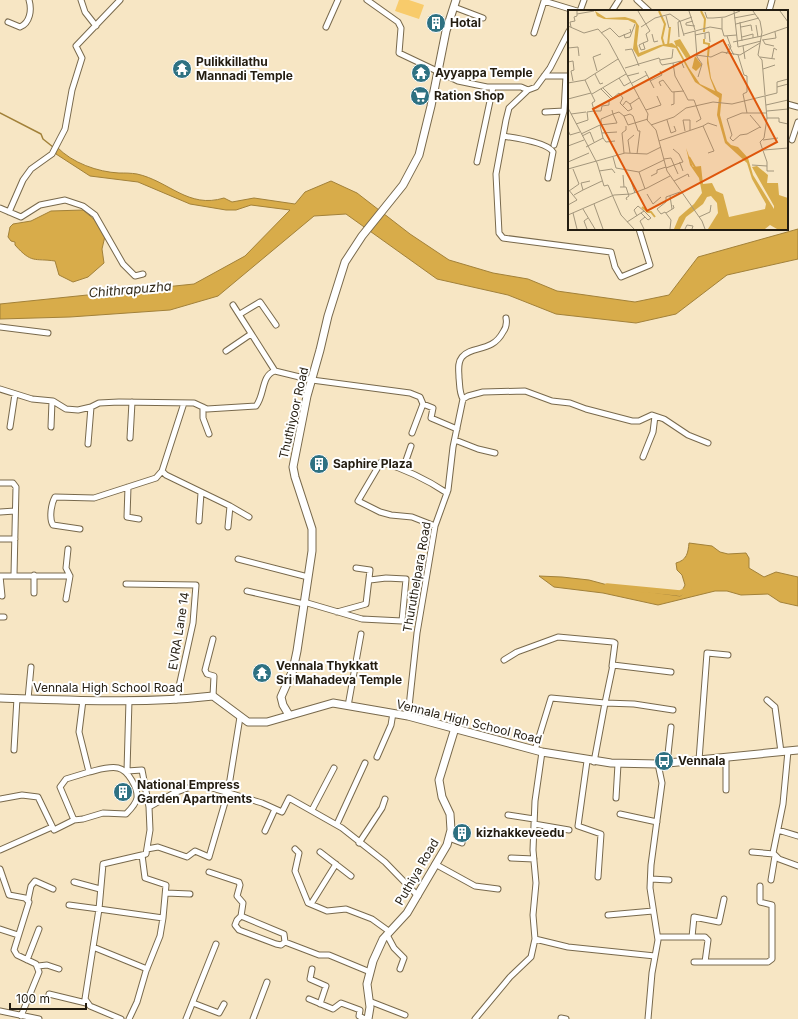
<svg xmlns="http://www.w3.org/2000/svg" width="798" height="1019" font-family="Inter,sans-serif">
<style>
.green{fill:#f8cb6b}
.water{fill:#d8ac4a;stroke:#a28139}
.lines{fill:none;stroke-linecap:round;stroke-linejoin:round}
.stream{stroke:#a28139;stroke-width:1.5}
.canal{stroke:#d8ac4a;stroke-width:5.5}
.minor-casing{stroke:#78694c;stroke-width:7}
.tertiary-casing{stroke:#78694c;stroke-width:9}
.secondary-casing{stroke:#78694c;stroke-width:9}
.minor{stroke:#fff;stroke-width:5}
.tertiary{stroke:#fff;stroke-width:7}
.secondary{stroke:#fff;stroke-width:7}
.labels{text-anchor:middle;stroke-width:4;stroke-linejoin:round;paint-order:stroke}
.poi-label{font-size:12px;font-weight:bold;fill:#241d11;stroke:#fff;text-anchor:start}
.street-label{font-size:12px;fill:#241d11;stroke:#fff}
.water-label{font-size:13px;font-style:italic;fill:#302817;stroke:#fff}
.inset-river{fill:none;stroke:#d8ac4a;stroke-width:2}
.inset-road{fill:none;stroke:#a3967c;stroke-width:1}
.view{fill:#de560c;fill-opacity:0.15;stroke:#de560c;stroke-width:2}
.inset-edge{fill:none;stroke:#241d11;stroke-width:2}
</style>
<rect width="100%" height="100%" fill="#f7e6c4"/>
<path class="green" d="M399,0H409L424,5L419,19L395,11Z"/>
<path class="water" d="M57,147C72,163 98,172 119,173C125,173 131,173 137,174C169,181 188,209 224,198L232,202L254,198L295,204L305,192L331,181L357,193L410,234L449,260L493,273L528,279L557,291L635,302L669,295L698,257L798,229V259L727,275L676,314L636,323L556,314L508,295L437,279L346,214L314,216L218,296L170,310L70,317L0,319V304L194,284L245,256L290,210L251,205L236,210H226L190,204L138,182L90,176L56,154L55,151Z
M83,210L96,221L105,236L102,249L104,263L88,277L73,282L59,275L55,261C34,258 32,264 15,245V242L11,241L8,237L10,227L13,224L31,221L51,211Z
M689,543L712,546L720,552L728,554L746,553L749,558V568L764,577L776,572L798,577V606L780,602L768,594L741,595L727,591H715L658,605L603,593L554,587L539,576L562,577L589,580L615,587L680,596L683,594V589L685,585L682,575L677,570L676,563C687,560 688,553 689,543Z"/>
<g class="lines">
<path class="stream" d="M0,113L41,134L43,139L53,147"/>
<path class="canal" d="M607,586L680,593L689,589"/>
<g class="minor-casing">
<path id="minor" d="M81,0L85,12L96,26
M367,0L398,22L401,28L399,53L458,81L487,87H521L528,90L536,87L550,68L569,31
M637,0L649,11
M454,7L483,18
M580,11L584,0
M612,11L619,0
M769,11L772,0
M8,22L20,27C30,23 32,10 29,0
M326,27L338,0
M534,33L544,1L577,11
M544,76H569
M528,90L509,108L506,120L496,174L499,233L503,238L611,252L615,267L621,277L650,265L639,229
M787,104L798,107
M545,112L564,111L566,76
M503,136C515,138 547,142 553,152L548,178
M792,140L798,122
M554,145L564,111
M477,162L493,87
M0,208L21,217L40,205L65,200L83,206L95,215L123,264L135,276L143,274
M9,212L23,180L31,169L52,154L65,129L72,90L82,58L76,46L120,0
M233,305L275,371
M240,314L260,302L276,325
M0,327L48,333
M226,351L251,334
M0,389L32,399L53,401L66,409L78,410L91,407L99,403L119,402L194,403L207,409L256,406C265,395 261,375 275,371L312,380L410,393L420,397L423,404L412,433
M463,399C459,392 460,386 459,378C459,371 457,363 462,357C472,345 492,353 503,332C506,328 507,323 506,318
M423,404L433,408L431,418L457,429
M203,407V418L209,434
M655,416L664,419L688,435L708,443
M10,427L15,394
M51,427L52,401
M130,438L132,402
M455,440L478,449L495,453
M88,444L91,407
M403,469L411,446
M162,471L166,475L230,506L228,527
M0,483H13L16,487L14,575
M128,487L127,517L139,519
M230,506L249,517
M0,512L15,511
M199,521L201,493
M435,526L412,517L391,515L380,512L358,501L381,462C405,469 426,479 447,493
M80,529L53,525C49,519 51,504 55,497L94,498L156,478L162,471L184,403
M0,539H15
M238,559L308,577
M0,576H70
M0,576L2,596
M126,584L196,585L193,623L176,700
M247,591L304,604
M34,593V575
M66,599L70,576L66,568L68,549
M304,602L362,619L402,621L406,579L386,578L370,580
M337,612L366,604L370,570L356,568
M0,617H4
M504,660L517,652L558,637L613,642L615,643L612,666
M213,696L214,676L207,674L205,670L213,639
M28,699L31,667
M129,700L127,771L142,770L149,807
M767,700L775,707L781,752
M348,706L361,634
M408,716L417,633L427,574L435,526L448,490L453,447L463,399L468,396L483,392L525,391L552,401L570,403L586,409L632,421H639L652,415L655,416L653,432L643,457
M14,750L17,698
M535,750L551,698L605,703L613,665L671,672
M788,751L783,804L773,853L779,859L798,866
M542,752L535,801L533,850L536,883L533,915L535,939L568,947L655,956
M377,757L391,725L393,713
M699,760L707,653L728,655
M587,761L578,826L601,834L598,877
M594,762L605,703L634,704L673,710
M667,763L671,727
M726,790V757
M616,798L618,764
M0,799L22,795L38,797L54,830L74,820L83,819L103,813L126,814C130,810 136,804 137,798C138,788 128,770 118,768C109,766 98,770 89,772
M312,810L334,768
M620,814L657,822
M508,815L534,819
M74,820L60,787L66,779L89,772L79,732L83,700
M337,824L365,763
M534,824L569,830
M778,830L798,836
M265,831L275,809
M449,838L462,843
M359,843L382,808L385,799
M147,849L158,847L187,857L195,851L209,857L228,792L240,717
M295,849L299,853L295,871L308,903L327,911L346,909L372,919L390,932
M0,850L52,827
M320,852L351,876
M752,852L774,854
M142,855L145,878L166,885L163,918
M511,858L534,859
M435,864L475,886L498,889
M0,869L9,895L25,898L29,902L14,950L17,955L36,964L39,972L21,1016
M209,872L239,882L240,885L237,896L243,903L241,916L284,934L285,942L319,955H329L370,972
M651,879L669,880
M771,880L775,856
M74,882L100,889
M166,893L190,894
M28,900L31,886L35,881L53,889
M311,904L336,864
M69,905L99,909L85,999L90,1006L121,1019
M608,915L653,911
M241,916L237,920L235,925L239,930L276,944L281,945L285,942
M0,929L18,935
M387,935L394,948L404,958L400,969
M658,937H705L708,940L705,962
M692,937L694,917L719,922L724,899
M93,947L147,969
M27,960L39,929
M694,962H768L772,959V905L760,902V886
M38,966L47,965L59,969
M312,969L310,979L326,986L320,1004
M49,994L86,1003
M309,999L333,1009L341,1003L360,1010L359,1016L365,1019
M369,1001L405,1015
M193,1003L219,1013L224,1004
M0,1011L39,1019
M561,1018L566,1019
M129,1019L137,1002L146,971L160,936L163,918L99,909L103,864L146,854L150,830L149,807L174,793L199,784L262,803L282,812L289,798L342,828L385,862L418,896
M186,1019L216,944
M253,1019L267,982
M475,1019L510,977L531,957L535,939
M648,1019L652,973L658,940L650,888L651,865L662,783L658,764"/>
</g>
<g class="tertiary-casing">
<path id="tertiary" d="M368,1019L370,1007L367,984L373,961L383,939L407,913L447,845L451,830L450,814L442,797L439,780L455,728"/>
</g>
<g class="secondary-casing">
<path id="secondary" d="M0,698C71,700 142,704 213,696L248,722H267L333,703L408,716L542,752L611,763L658,764L798,750
M289,715L283,705L281,697L293,670L297,651L312,551V529L295,477L293,467L307,396L320,350L328,316L345,262L362,236L403,185L419,155L431,106L446,31L456,0"/>
</g>
<use href="#minor" class="minor"/>
<use href="#tertiary" class="tertiary"/>
<use href="#secondary" class="secondary"/>
</g>
<defs>
<g id="building-disc" transform="scale(1)"><circle r="9.5" fill="#2e7182" stroke="#fff"/><path d="M-4-6H4V6H1V3H-1V6H-4ZM-2.5-4.3h1.7v1.8h-1.7ZM.8-4.3h1.7v1.8H.8ZM-2.5-1h1.7V.8h-1.7ZM.8-1h1.7V.8H.8Z" fill="#fff"/></g>
<g id="temple-disc" transform="scale(1)"><circle r="9.5" fill="#2e7182" stroke="#fff"/><path d="M0-6L5-2H3V0L6.5 2.5H4V6H1.5V3h-3V6H-4V2.5H-6.5L-3 0V-2H-5Z" fill="#fff"/></g>
<g id="supermarket-disc" transform="scale(1)"><circle r="9.5" fill="#2e7182" stroke="#fff"/><path d="M-6-5.5h2.5l.6 2H6L4.5 2H-2.5L-4.4-4H-6ZM-1.5 3.2a1.3 1.3 0 1 0 .1 0ZM3 3.2a1.3 1.3 0 1 0 .1 0Z" fill="#fff"/></g>
<g id="bus-disc" transform="scale(1)"><circle r="9.5" fill="#2e7182" stroke="#fff"/><path d="M-5-6H5V4H4V6H2V4H-2V6H-4V4H-5ZM-3.5-4V0h7V-4ZM-3.5 1.2v1.5H-2V1.2ZM2 1.2v1.5H3.5V1.2Z" fill="#fff"/></g>
</defs>
<g fill-rule="evenodd">
<use href="#building-disc" x="436" y="23"/>
<use href="#temple-disc" x="182" y="69"/>
<use href="#temple-disc" x="421" y="73"/>
<use href="#supermarket-disc" x="420" y="96"/>
<use href="#building-disc" x="319" y="464"/>
<use href="#temple-disc" x="262" y="673"/>
<use href="#bus-disc" x="664" y="761"/>
<use href="#building-disc" x="123" y="792"/>
<use href="#building-disc" x="462" y="833"/>
</g>
<g class="labels">
<g class="poi-label">
<text x="450" y="27">Hotal</text>
<text x="196" y="66">Pulikkillathu<tspan x="196" dy="14">Mannadi Temple</tspan></text>
<text x="435" y="77">Ayyappa Temple</text>
<text x="434" y="100">Ration Shop</text>
<text x="333" y="468">Saphire Plaza</text>
<text x="276" y="670">Vennala Thykkatt<tspan x="276" dy="14">Sri Mahadeva Temple</tspan></text>
<text x="678" y="765">Vennala</text>
<text x="137" y="789">National Empress<tspan x="137" dy="14">Garden Apartments</tspan></text>
<text x="476" y="837">kizhakkeveedu</text>
</g>
<g class="street-label">
<text transform="translate(294 413) rotate(-77)" y="4">Thuthiyoor Road</text>
<text transform="translate(417 577) rotate(-80)" y="4">Thuruthelpara Road</text>
<text transform="translate(179 631) rotate(-81)" y="4">EVRA Lane 14</text>
<text x="108" y="692">Vennala High School Road</text>
<text transform="translate(469 722) rotate(14)" y="4">Vennala High School Road</text>
<text transform="translate(417 872) rotate(-60)" y="4">Puthiya Road</text>
</g>
<g class="water-label">
<text transform="translate(130 289) rotate(-5)" y="5">Chithrapuzha</text>
</g>
</g>
<g transform="translate(568 10)">
<rect width="220" height="220" fill="#f7e6c4"/>
<path d="M27,1L38,8L57,7L67,10L71,16L69,34L71,43L92,35L104,33L108,36L106,31L112,29L123,47L118,48L111,37L109,36L121,58L132,74L147,81L142,68L139,53V47H140L143,68L149,81L154,84L152,105L159,131L163,135L170,137L180,148L185,165L206,199V196L184,157L189,156L200,165L199,173H210L211,185L220,188V219H209L202,215L197,219H140L150,203L149,193L143,186L139,187L135,194L118,207L112,219H106L111,207L126,194L134,183L131,168L122,155L118,138L125,157L133,156L135,174L144,173L148,181L155,184L161,207L197,199L198,194L184,169L179,153L157,133L149,105L151,88L127,72L108,38L95,36L70,47L65,39L68,14L60,10L36,9L29,6ZM127,46L134,55L128,61L124,58Z" fill="#d8ac4a"/>
<path class="inset-river" d="M91,1L97,14L94,28L96,35M133,1L137,9L136,22M136,29V33L141,34L140,46M100,35L102,17M121,147L128,159M74,197L80,202H83L87,207"/>
<path class="inset-road" d="M70,1L82,21L78,24L80,31L75,33L77,39L73,40L71,35L75,33M121,1L127,20M166,1L170,37L193,31M185,1L192,11L194,22L190,45L194,50L197,85M212,1L220,12M137,2L139,8H145M9,4L26,1M98,6L101,18M145,8L157,7L172,1M166,8L187,4M125,11L118,13V15L127,16M172,12L174,31M168,14L191,8M188,15L190,27M0,16L16,23L30,19L40,30L80,104L79,110L88,120L99,161L134,211L137,219M3,17L2,12L7,11L6,7L9,6V1M73,17L87,8L102,4L112,11L116,26M173,17L183,15L184,21M154,19L156,26L169,25M127,21L129,47L134,54L130,67M33,23L42,18L51,27L63,22L62,19M137,23L141,22L142,32M56,24L57,28L62,27L67,14M84,24L86,32L90,31M116,24L142,17L154,19V8M127,25L137,23V29M194,26L220,17M111,27L110,12L124,7M174,27L185,24V28M194,30L208,28L207,22M195,30L197,34L206,36M165,32L194,26M160,34L166,45M175,36L177,49M0,38L10,37L11,46M105,39L104,48L92,50V52L94,55L105,53L107,66L117,84L120,90H126L133,109L128,112M57,40L64,39L71,56M158,44L163,37L159,26M128,45L143,47L154,42L172,45L192,33M170,45L176,65L179,66V82L175,84L179,103H199M192,47L207,49M204,48L206,38L209,40M0,52L5,51L6,60L3,61L5,71M105,53L113,51L116,58M57,58L91,48L92,50M195,59L207,55M29,61L25,47L33,44M77,61L86,78M27,64L32,74L35,73M59,66L71,63M51,68L56,76L63,72M82,71L94,65L92,61M0,73L17,70L50,49M64,73L79,65M93,76L91,72L95,70L104,82L116,81M209,77V72L220,69M35,78L45,88M33,79L43,89M23,83L27,91L24,93L27,104M24,84L58,64M197,86L199,108L196,128L192,132L199,152V161H206M0,89L23,83L17,70M55,95L58,91L62,94L71,88M103,95L106,94V82M198,95L220,90M0,98L29,153L36,176L40,175L53,205L66,219M78,100L93,95L89,86M26,101H33L34,96L41,95V91L51,83L55,88L52,93L60,101L64,99L62,94M199,101L220,99M179,103H174L159,109L164,125L162,128L165,131L172,125L179,124L192,117M3,104L18,102M182,105L193,118M56,106L60,115L80,109M199,108H211V112L220,114M99,110L103,123L108,121L106,116M8,114L20,110L19,102L26,101M32,115L49,113L45,104L51,102L56,106L62,104L65,106L70,121H72L69,144M83,115L106,107L118,98L145,92L164,94L209,83V77L220,74M33,116V109L45,104L44,100M135,116L140,113L149,116M0,120L2,125L12,122M117,121L115,110H122V120M34,123L49,122M13,124L32,115L35,128L18,137M14,126L22,122L26,132M35,128L38,132L47,131M195,130L210,128M91,131L135,116L146,141L140,143M0,136L16,130M105,139L111,144L115,152L111,153M196,140L220,138M56,143L54,123L58,120V116M62,143L60,130L66,125M45,147L48,158L71,162M96,149L103,148L106,155L112,153L115,161M0,152L21,143M184,155L199,156M98,158L106,155L110,164M0,159L57,143L79,144L93,137M5,159L11,174M31,161L44,159L47,163M55,165L56,177M83,166L89,163V160L98,157M63,171L67,183M106,171L120,164L121,167M52,177H58L61,186L58,188L59,190M0,179L9,190L0,195M77,179L71,162L96,150M15,180L34,171M1,181L11,174M79,184L85,194L93,187M6,185L15,180L13,173L22,171M102,186L104,199M26,194L35,219M15,199L27,219M5,203L9,219M98,203L106,198L105,195M0,205L46,185L63,184L79,178L102,166M69,206L66,200L70,196L76,201M131,207L142,202L143,195M59,212L76,201L83,208L80,210L73,203M19,219L16,211L20,208M76,219L72,211L77,207M102,219L103,210L97,202L93,204L89,199L98,192V187L112,182M117,219L119,215L125,216L124,219"/>
<path class="view" d="M155,30L209,132L79,201L25,99Z"/>
<rect width="220" height="220" class="inset-edge"/>
</g>
<path d="M10 1003v6h76v-6" fill="none" stroke="#241d11" stroke-width="2"/>
<text x="16" y="1003" font-size="12" fill="#241d11" stroke="#ffffff" stroke-width="3" paint-order="stroke">100 m</text>
</svg>
